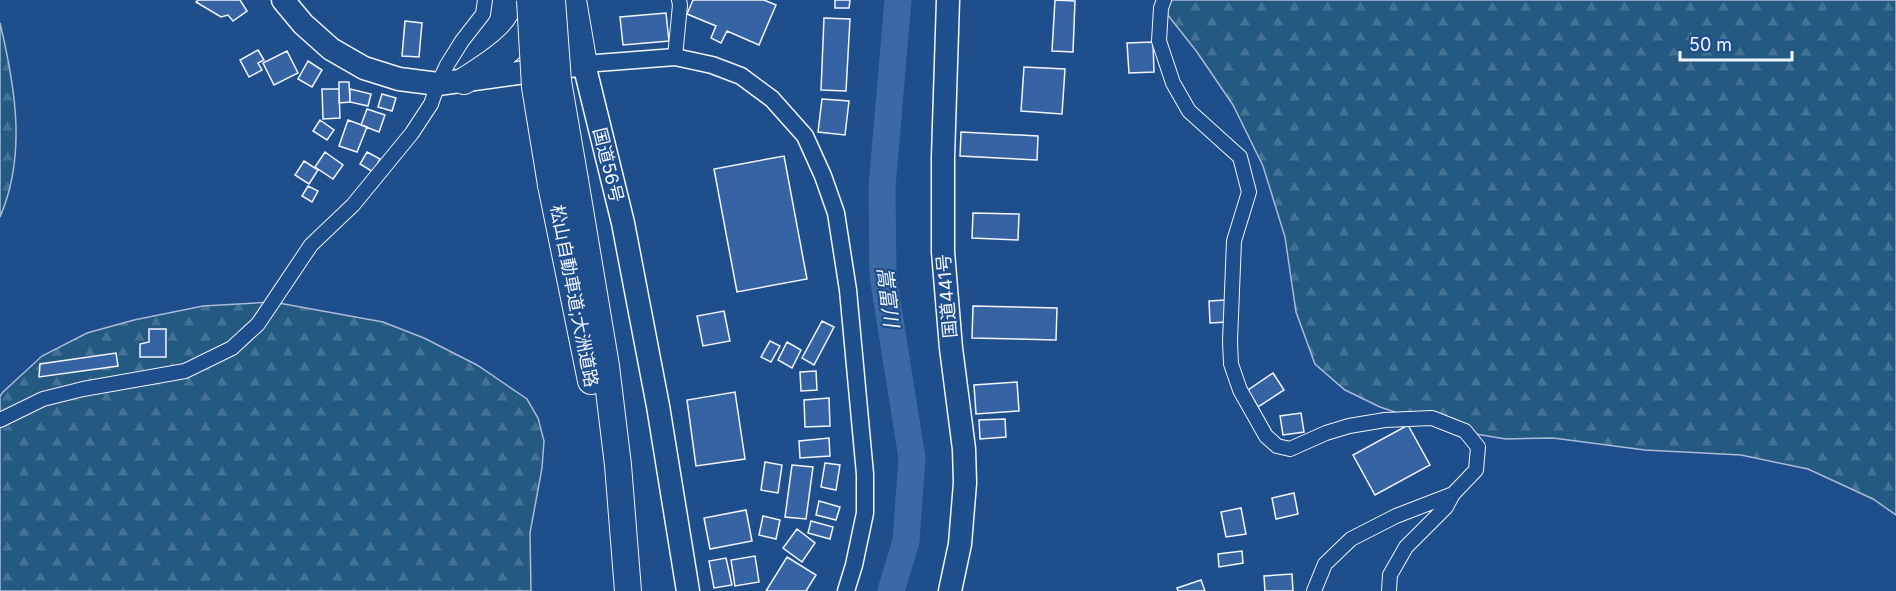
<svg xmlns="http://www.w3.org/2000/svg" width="1896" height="591" font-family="Inter,'Noto Sans JP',sans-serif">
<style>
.forest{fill:url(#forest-firs);stroke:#a8bbd7;stroke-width:1.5}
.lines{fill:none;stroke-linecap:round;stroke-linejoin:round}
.river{stroke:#3b69a3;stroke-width:27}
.building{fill:#3563a3;stroke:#f2f6ff;stroke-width:1.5}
.minor-casing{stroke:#f2f6ff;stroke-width:16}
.tertiary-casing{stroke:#f2f6ff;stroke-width:19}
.trunk-casing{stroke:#f2f6ff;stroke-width:25}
.motorway-casing{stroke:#f2f6ff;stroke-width:28}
.minor{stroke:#1f4e8c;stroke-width:14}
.tertiary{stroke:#1f4e8c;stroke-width:16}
.trunk{stroke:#1f4e8c;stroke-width:22}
.motorway{stroke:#1f4e8c;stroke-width:26}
.motorway-bridge-casing{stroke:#f2f6ff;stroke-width:28;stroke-linecap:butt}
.motorway-bridge{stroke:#1f4e8c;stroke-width:26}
.labels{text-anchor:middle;stroke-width:4.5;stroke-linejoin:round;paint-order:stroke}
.street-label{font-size:18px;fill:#f2f6ff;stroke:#1f4e8c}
.water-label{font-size:20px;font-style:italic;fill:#f2f6ff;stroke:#1f4e8c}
</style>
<defs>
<pattern id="forest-firs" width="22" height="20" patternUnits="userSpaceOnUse" patternTransform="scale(1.5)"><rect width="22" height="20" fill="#245a82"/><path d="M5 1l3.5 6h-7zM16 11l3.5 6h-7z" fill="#447295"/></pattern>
</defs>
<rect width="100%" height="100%" fill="#1f4e8c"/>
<path class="forest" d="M1156,0H1896V515L1873,499L1808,469L1741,455L1645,450L1553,438L1506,439L1445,429L1380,407L1345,390L1315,364L1296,312L1285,237L1263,166L1233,105L1197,52Z
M0,23C15,86 27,155 0,217Z
M273,302L383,322L424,338L477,365L527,399L538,418L544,441L542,468L530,533L531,591H0V396L3,392L42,356L87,333L134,320L203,306Z"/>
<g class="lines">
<path class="river" d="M891,591L906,541L912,458L883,276L882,187L898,0"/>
</g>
<path class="building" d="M198,0H240L247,11L233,21L228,15L221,17L196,2Z
M693,0H764L776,5L759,45L727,31L721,43L711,38L716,26L687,14Z
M835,0H850L849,8H835Z
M1055,0L1075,1L1073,52L1052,51Z
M666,13L669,41L623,45L620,17Z
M824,18L850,19L846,91L821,90Z
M405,21L422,23L419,57L402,56Z
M1153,42L1154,72L1129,73L1127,43Z
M258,50L264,60L258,63L262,70L249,77L240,60Z
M287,51L298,73L274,85L263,63Z
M308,61L322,70L312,87L298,79Z
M1024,67L1065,69L1062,114L1021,111Z
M339,82H349L350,102L339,103Z
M322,89H339L340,118L323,119Z
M350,89L371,94L368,106L350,102Z
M382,94L396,98L392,111L378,107Z
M822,99L849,101L845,135L818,132Z
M367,109L385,115L379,132L361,125Z
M320,120L334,130L327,140L313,131Z
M348,120L367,127L357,152L339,146Z
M961,132L1038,136L1037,160L960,156Z
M325,152L343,165L333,179L315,167Z
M367,152L380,159L373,172L360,164Z
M784,156L807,279L737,292L714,169Z
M304,161L318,170L309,184L295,175Z
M308,186L318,191L312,202L302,196Z
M973,213L1019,214L1018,240L972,238Z
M1226,300L1227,322L1210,323L1209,301Z
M973,306L1057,308L1056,340L972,338Z
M724,311L730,341L703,346L697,316Z
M822,321L834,327L814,365L802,358Z
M149,329H166V357H140V344L149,342Z
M770,341L780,346L771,362L761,357Z
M787,342L801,350L792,368L778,360Z
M116,353L118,366L39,377L40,364Z
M816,371L817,390L801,391L800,372Z
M1273,373L1284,390L1258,407L1248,390Z
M1017,382L1019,411L976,414L974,385Z
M735,392L745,459L696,466L687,400Z
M829,398L830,426L805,427L804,400Z
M1301,413L1304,432L1283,435L1280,416Z
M1005,419L1006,437L980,439L979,420Z
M1408,425L1430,465L1375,495L1353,455Z
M829,438L830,456L800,458L799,441Z
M765,462L782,465L778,493L761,490Z
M825,463L840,465L836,490L821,487Z
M792,465L813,467L806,519L785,517Z
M1294,493L1298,514L1276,519L1272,498Z
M819,501L840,507L836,520L816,515Z
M1241,508L1246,534L1226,537L1221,512Z
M746,510L752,541L710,549L704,518Z
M763,516L780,520L776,539L759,535Z
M811,521L833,527L830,539L808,533Z
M797,529L815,543L802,562L783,548Z
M1242,551L1243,563L1219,567L1218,554Z
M755,556L759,582L735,586L731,560Z
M787,557L816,575L806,591H766Z
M726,558L732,585L714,588L709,561Z
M1292,574L1293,591H1265L1264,576Z
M1201,580L1205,591H1178L1177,588Z"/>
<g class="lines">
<g class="minor-casing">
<path id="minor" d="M1164,0L1161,8L1159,41L1173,83L1189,111L1240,157L1249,192L1234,241L1230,341L1231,364L1240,390L1266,436L1277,446L1290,449L1326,433L1349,426L1385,420L1432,418L1465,431L1478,447L1476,470L1453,494L1446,507L1406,547L1390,575L1389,591
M675,57L680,5L679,0
M0,420L43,399L83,389L185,371L232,348L258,324L311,245L353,205L412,133L431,104L438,84L447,65L462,41L483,14L485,0
M1314,591L1325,564L1351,539L1396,516L1453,494"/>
</g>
<g class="tertiary-casing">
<path id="tertiary" d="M584,64L675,57L712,65L741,76L772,99L805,136L823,176L836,213L848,290L865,474V513L854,565L846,591"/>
</g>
<g class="trunk-casing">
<path id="trunk" d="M283,0L303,24L331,49L364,68L399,79L438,84L584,64L623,223L658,406L688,591
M948,0L943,157V252L951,348L964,449L965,483L960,544L950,591"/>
</g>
<g class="motorway-casing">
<path id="motorway" d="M573,0L583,59
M547,18L584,64
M464,81C489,65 531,40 535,8
M575,180L606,366L618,465L628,591
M551,185L591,381"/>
</g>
<use href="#minor" class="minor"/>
<use href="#tertiary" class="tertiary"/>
<use href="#trunk" class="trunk"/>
<use href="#motorway" class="motorway"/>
<g class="motorway-bridge-casing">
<path id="motorway-bridge" d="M530,0L535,87L551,185
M552,0L558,81L575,180"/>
</g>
<use href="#motorway-bridge" class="motorway-bridge"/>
</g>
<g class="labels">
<g class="street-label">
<text transform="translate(608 165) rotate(76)" y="6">国道56号</text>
<text transform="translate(574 296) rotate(79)" y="6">松山自動車道;大洲道路</text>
<text transform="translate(947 296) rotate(-95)" y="6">国道441号</text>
</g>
<g class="water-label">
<text transform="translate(888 297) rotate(83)" y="7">嵩富川</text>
</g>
</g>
<path d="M1680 51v9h112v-9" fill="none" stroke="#f2f6ff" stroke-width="3"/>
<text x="1689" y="51" font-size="18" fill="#f2f6ff" stroke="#1f4e8c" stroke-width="4.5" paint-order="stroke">50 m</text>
</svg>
